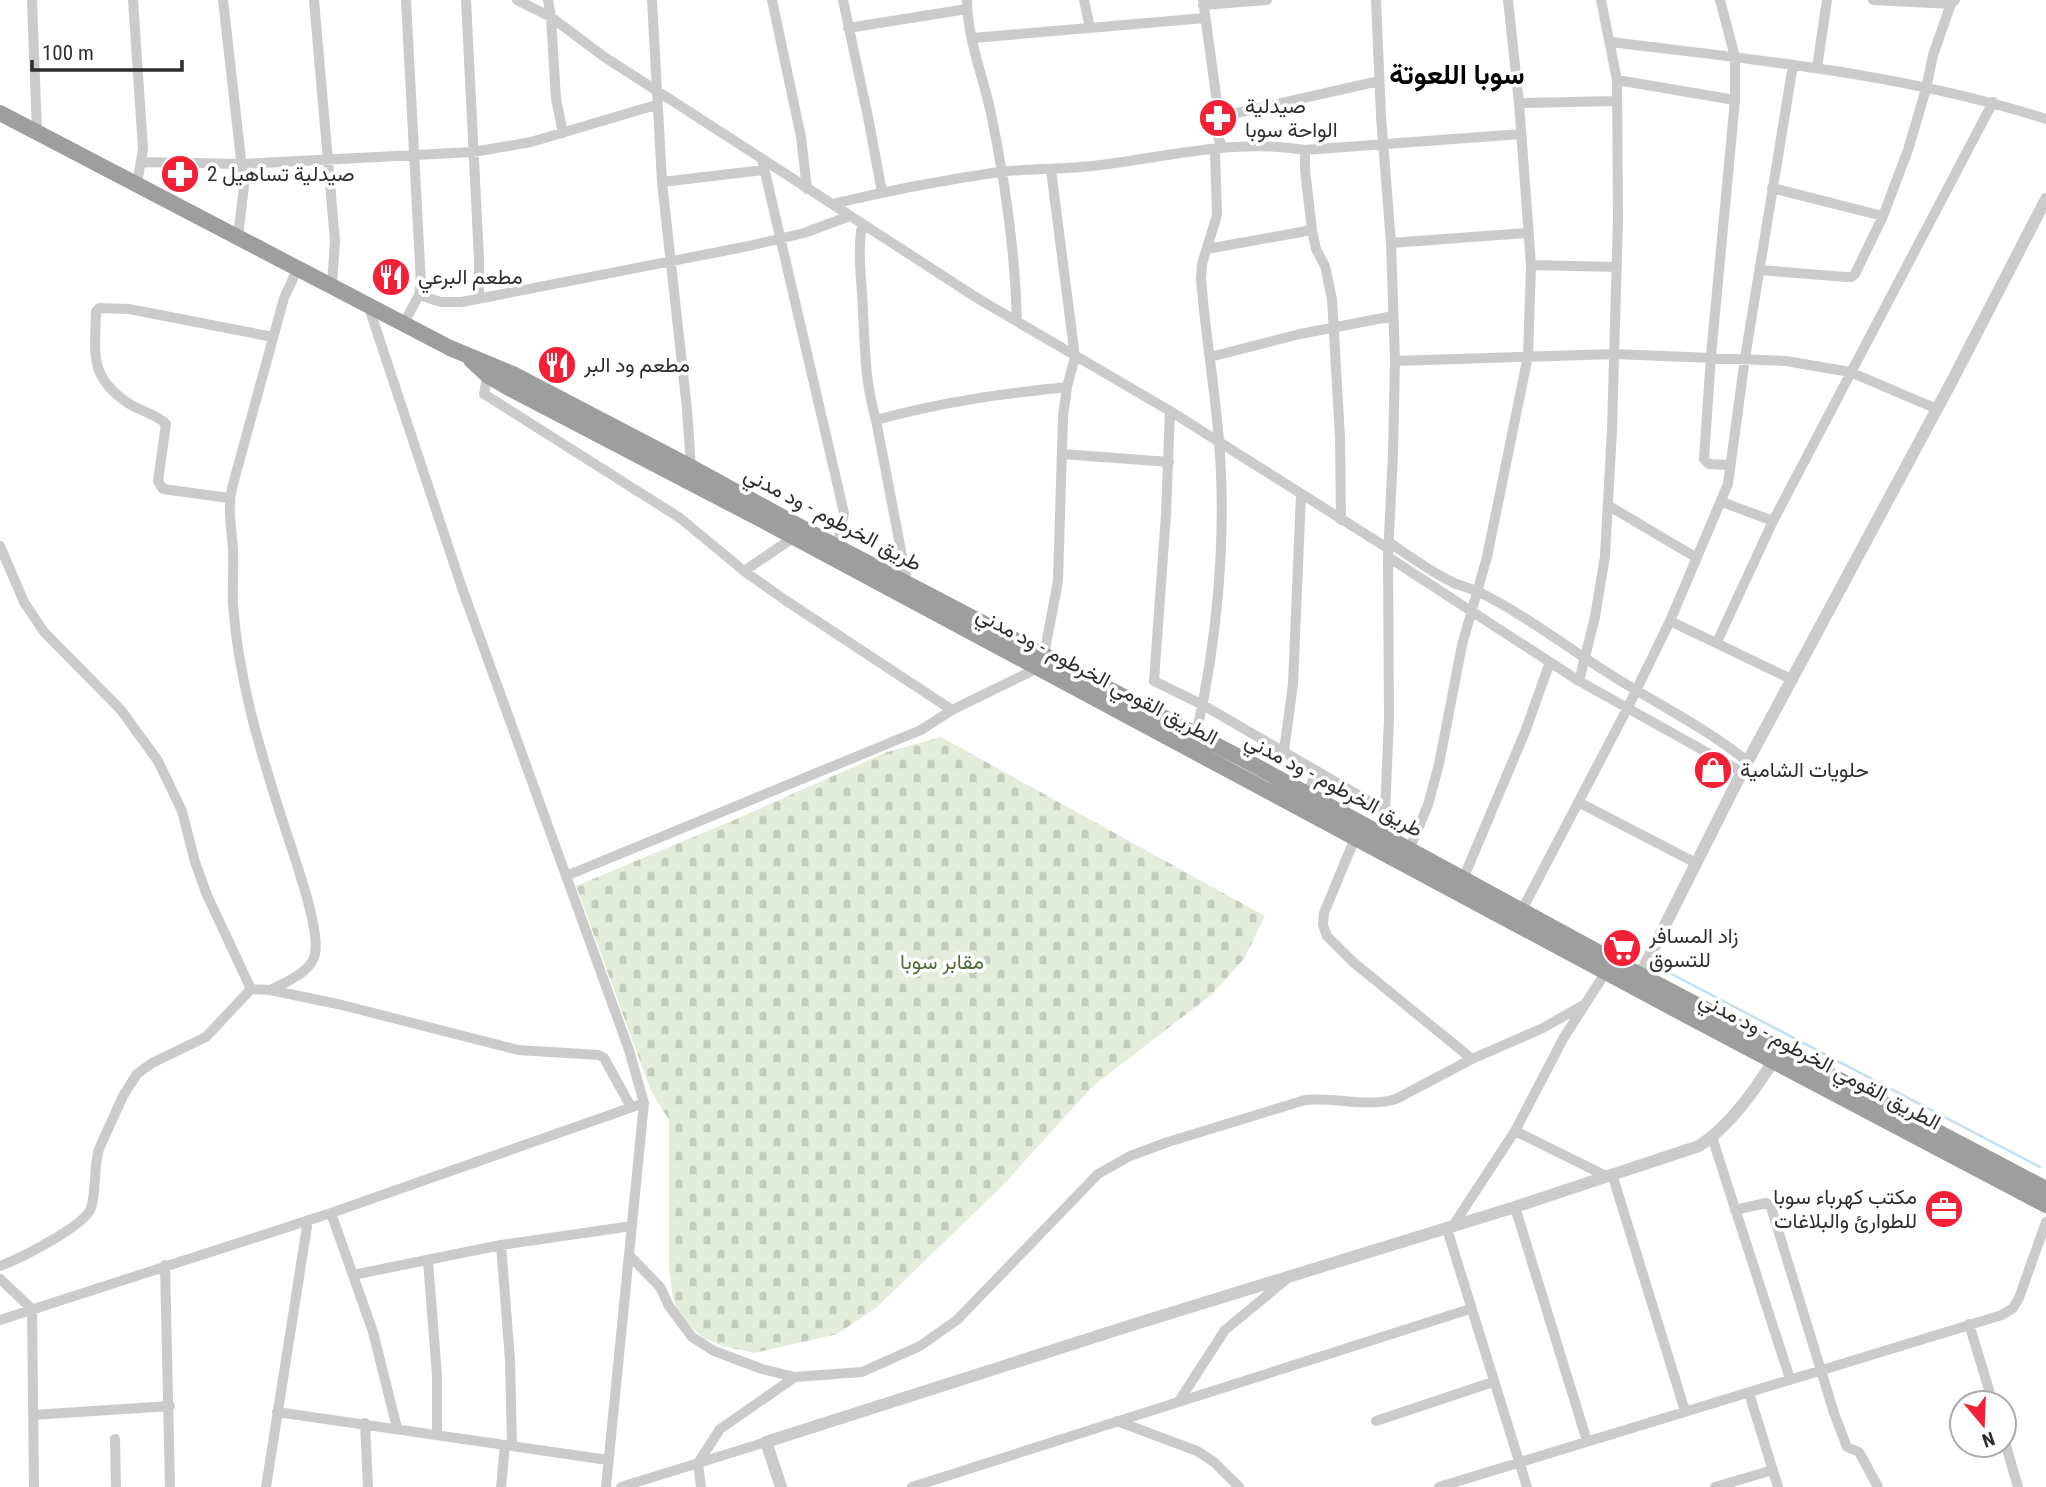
<svg xmlns="http://www.w3.org/2000/svg" width="2046" height="1487" font-family="'Roboto Condensed',Vazirmatn,sans-serif">
<style>
.cemetery{fill:url(#cemetery-stones)}
.lines{fill:none;stroke-linecap:round;stroke-linejoin:round}
.stream{stroke:#c4dfee;stroke-width:2.5}
.minor{stroke:#cbcbcb;stroke-width:10}
.tertiary{stroke:#cbcbcb;stroke-width:12}
.trunk{stroke:#9e9e9e;stroke-width:16}
.labels{text-anchor:middle;stroke-width:7;stroke-linejoin:round;paint-order:stroke}
.poi-label{font-size:21px;fill:#2e2e2e;stroke:#fff;text-anchor:start}
.street-label{font-size:21px;fill:#2e2e2e;stroke:#fff}
.park-label{font-size:21px;fill:#526d37;stroke:#fff}
.district-label{font-size:28px;font-weight:bold;fill:#000;stroke:#fff}
</style>
<defs>
<pattern id="cemetery-stones" width="16" height="16" patternUnits="userSpaceOnUse" patternTransform="scale(1.75)"><rect width="16" height="16" fill="#e4edda"/><path d="M2 7V4a2 2 0 0 1 4 0v3zM10 15v-3a2 2 0 0 1 4 0v3z" fill="#c4ccbb"/></pattern>
</defs>
<rect width="100%" height="100%" fill="#fff"/>
<path class="cemetery" d="M941,737L1265,916L1244,959L1211,995L1093,1086L1002,1186L876,1308L837,1334L754,1353L723,1346L702,1337L680,1316L673,1299L669,1268V1120L651,1091L576,886L734,820L887,752Z"/>
<g class="lines">
<path class="stream" d="M1664,970L2040,1167"/>
<path class="minor" d="M32,0L37,132
M133,0L143,149L137,184
M223,0L244,186L238,237
M314,0L335,241L332,286
M466,0L479,259V298
M517,0L551,17L603,56L832,204C887,191 943,180 999,172C1032,168 1066,170 1100,165C1168,157 1237,138 1305,150L1521,134
M548,0L551,17L556,99L563,133
M652,0L662,182L687,409L691,467
M772,0L801,137L807,189
M843,0L868,117L882,192
M967,0C967,36 982,74 990,109C1005,179 1015,249 1017,321
M1084,0L1090,28
M1376,0L1381,116L1391,243L1395,361L1393,453L1388,557L1389,719L1384,836
M1720,0L1735,57V100L1711,356L1704,459L1709,464L1730,465
M1873,0L1951,4
M1203,5L1267,0
M848,28L967,9
M973,38L1205,18
M1611,42C1757,60 1906,74 2046,119
M1817,68L1827,0
M1617,80L1735,100
M1519,103L1617,101
M1219,117L1379,81
M1305,150V170L1312,230L1316,249L1325,266L1332,299L1340,438L1341,520
M762,159L844,513L837,547
M141,162L242,164L473,152L531,142L656,105
M662,182L764,170
M1772,188L1883,216
M832,204L977,298L1170,411L1389,549
M862,225C857,254 862,282 863,312C865,349 865,383 876,420L907,582
M1391,243L1527,233
M1207,249L1312,230
M1531,265L1617,267
M1760,270L1846,277H1851L1855,274L1883,216L1908,150L1926,89L1933,55L1951,4L1955,0
M419,295L441,302H462L744,247L804,233L850,216
M368,305L462,588L629,1050L644,1103L606,1487
M404,323L419,295L421,284L406,0
M1210,357L1300,334L1393,316
M1395,361L1614,354L1786,361L1850,372L1937,409
M488,372L484,394L680,518L744,571L785,600L952,710
M1170,411L1166,514L1154,681L1203,705L1384,810
M876,420C942,402 999,394 1067,387
M1062,454L1169,462
M229,498L163,489L158,481L166,424C156,414 140,411 128,403C89,377 95,354 96,312L99,308L129,309L273,337
M1722,502L1773,521
M1609,506L1697,558
M1389,542C1410,557 1430,571 1452,582C1460,586 1469,588 1477,591C1524,614 1565,646 1608,673C1655,703 1705,727 1748,762
M0,546L24,602L44,632L121,710L158,761L182,811L195,862L207,895L251,989
M1388,557L1579,681L1742,772
M744,571L793,538
M1670,621L1793,680
M1717,642L1773,521L1993,102
M1044,655L1058,581L1063,416L1067,387L1075,357L1051,170
M1579,681L1595,617L1605,556L1612,430L1618,218L1617,80L1601,0
M1196,735C1217,643 1227,536 1219,442C1215,387 1205,333 1201,278L1202,264L1217,215L1215,151L1222,147L1216,132L1219,117L1203,0
M1284,751L1293,684L1301,495
M1308,794L1316,771
M1578,802L1696,863
M1355,838L1324,913L1323,925L1327,936L1353,962L1472,1059
M1409,850L1428,805L1439,764L1462,645L1487,557L1528,356L1531,265L1519,103L1508,0
M566,876L921,730L952,710L1036,669
M1463,879L1525,732L1550,662
M1522,910L1627,709L1670,621L1728,484L1745,358L1793,65
M271,990C285,982 312,972 315,954C321,928 290,845 281,816C259,747 238,677 233,604C232,587 234,569 233,551C232,529 227,510 232,488L284,298L298,268
M1515,1131L1606,1176
M1712,1137L1790,1379
M1612,1174L1685,1411
M1515,1207L1587,1441
M1735,1210L1766,1203L1771,1207L1834,1413L1847,1447L1859,1452L1878,1487
M331,1213L373,1332L397,1428
M1452,1227L1515,1131L1563,1039L1607,970
M1447,1229L1527,1487
M501,1245L510,1360L512,1445
M629,1255L660,1287L669,1306L692,1337L714,1351L762,1369L795,1377L862,1372L920,1346L957,1320L1098,1174L1130,1156L1168,1142L1305,1100C1336,1097 1366,1108 1396,1099L1472,1059L1543,1028L1585,1004
M428,1261L437,1375V1435
M165,1265L170,1487
M0,1266C19,1259 85,1226 91,1208C97,1189 93,1168 99,1149L123,1096L137,1074L152,1063L206,1037L251,989L270,990L342,1005L518,1050L599,1055L604,1058L631,1107
M353,1275L501,1245L632,1226
M0,1279L32,1309L34,1487
M0,1320L331,1213L644,1103
M1969,1324L1993,1403
M1749,1393L1778,1487
M1179,1401L1225,1330L1288,1278
M277,1412L608,1460
M33,1415L170,1406
M1117,1421L1197,1451L1214,1462L1239,1487
M1376,1421L1493,1382
M365,1423L368,1487
M115,1439L116,1487
M2004,1439L2018,1487
M266,1487L308,1220
M501,1487L505,1445
M621,1487L766,1442
M701,1487L698,1463L720,1429L795,1377
M912,1487L1470,1309
M1439,1487L2002,1315L2013,1308L2019,1298L2046,1222
M1715,1487L1773,1470"/>
<path class="tertiary" d="M1636,983L1742,772L1952,381L2046,199
M781,1487L766,1442L1132,1325L1515,1207L1699,1146C1730,1126 1754,1091 1774,1060"/>
<path class="trunk" d="M0,113L450,348L515,375L691,467L837,547L1241,758L1640,975L2046,1189
M471,360L487,375L509,388L764,521L1699,1022L2046,1205"/>
</g>
<defs>
<g id="pharmacy-disc" transform="scale(2.0125)"><circle r="9.5" fill="#f42036" stroke="#fff"/><path d="M-2-6h4v4h4v4h-4v4h-4v-4h-4v-4h4Z" fill="#fff"/></g>
<g id="restaurant-disc" transform="scale(2.0125)"><circle r="9.5" fill="#f42036" stroke="#fff"/><path d="M-5-6h1v4h1v-4h1v4h1v-4h1v5L-1.5 .5V6h-2V.5L-5-1ZM5-6V6H3V1.5H1.5Q1.5-4 5-6Z" fill="#fff"/></g>
<g id="shop-disc" transform="scale(2.0125)"><circle r="9.5" fill="#f42036" stroke="#fff"/><path d="M-5-2.5h2.3a2.7 3.5 0 0 1 5.4 0H5L5.5 6h-11ZM-1.5-2.5h3a1.5 2.3 0 0 0-3 0Z" fill="#fff"/></g>
<g id="supermarket-disc" transform="scale(2.0125)"><circle r="9.5" fill="#f42036" stroke="#fff"/><path d="M-6-5.5h2.5l.6 2H6L4.5 2H-2.5L-4.4-4H-6ZM-1.5 3.2a1.3 1.3 0 1 0 .1 0ZM3 3.2a1.3 1.3 0 1 0 .1 0Z" fill="#fff"/></g>
<g id="office-disc" transform="scale(2.0125)"><circle r="9.5" fill="#f42036" stroke="#fff"/><path d="M-6-3h4V-5.5h4V-3h4V5H-6ZM-1-4.5V-3h2v-1.5ZM-6 0V1H6V0Z" fill="#fff"/></g>
</defs>
<g fill-rule="evenodd">
<use href="#pharmacy-disc" x="1218" y="118"/>
<use href="#pharmacy-disc" x="180" y="174"/>
<use href="#restaurant-disc" x="391" y="277"/>
<use href="#restaurant-disc" x="557" y="365"/>
<use href="#shop-disc" x="1713" y="770"/>
<use href="#supermarket-disc" x="1622" y="948"/>
<use href="#office-disc" x="1944" y="1209"/>
</g>
<g class="labels">
<g class="poi-label">
<text x="1245" y="113">صيدلية<tspan x="1245" dy="24">الواحة سوبا</tspan></text>
<text x="207" y="181">صيدلية تساهيل 2</text>
<text x="418" y="284">مطعم البرعي</text>
<text x="584" y="372">مطعم ود البر</text>
<text x="1740" y="777">حلويات الشامية</text>
<text x="1649" y="943">زاد المسافر<tspan x="1649" dy="24">للتسوق</tspan></text>
<text x="1917" y="1204" text-anchor="end">مكتب كهرباء سوبا<tspan x="1917" dy="24">للطوارئ والبلاغات</tspan></text>
</g>
<g class="street-label">
<text transform="translate(833 519) rotate(28)" y="7">طريق الخرطوم - ود مدني</text>
<text transform="translate(1097 676) rotate(28)" y="7">الطريق القومي الخرطوم - ود مدني</text>
<text transform="translate(1334 785) rotate(28)" y="7">طريق الخرطوم - ود مدني</text>
<text transform="translate(1820 1061) rotate(28)" y="7">الطريق القومي الخرطوم - ود مدني</text>
</g>
<g class="park-label">
<text x="942" y="969">مقابر سوبا</text>
</g>
<g class="district-label">
<text x="1457" y="84">سوبا اللعوتة</text>
</g>
</g>
<g transform="translate(1983 1424) rotate(161)"><circle r="33" fill="#ffffff" stroke="#ababab" stroke-width="2"/>
<path d="M0-5L12 26L0 18L-12 26Z" fill="#f42036"/>
<text y="-10" font-size="19" font-weight="bold" text-anchor="middle" fill="#2e2e2e">N</text>
</g>
<path d="M32 60v10h150v-10" fill="none" stroke="#2e2e2e" stroke-width="3.5"/>
<text x="42" y="60" font-size="21" fill="#2e2e2e" stroke="#ffffff" stroke-width="5" paint-order="stroke">100 m</text>
</svg>
